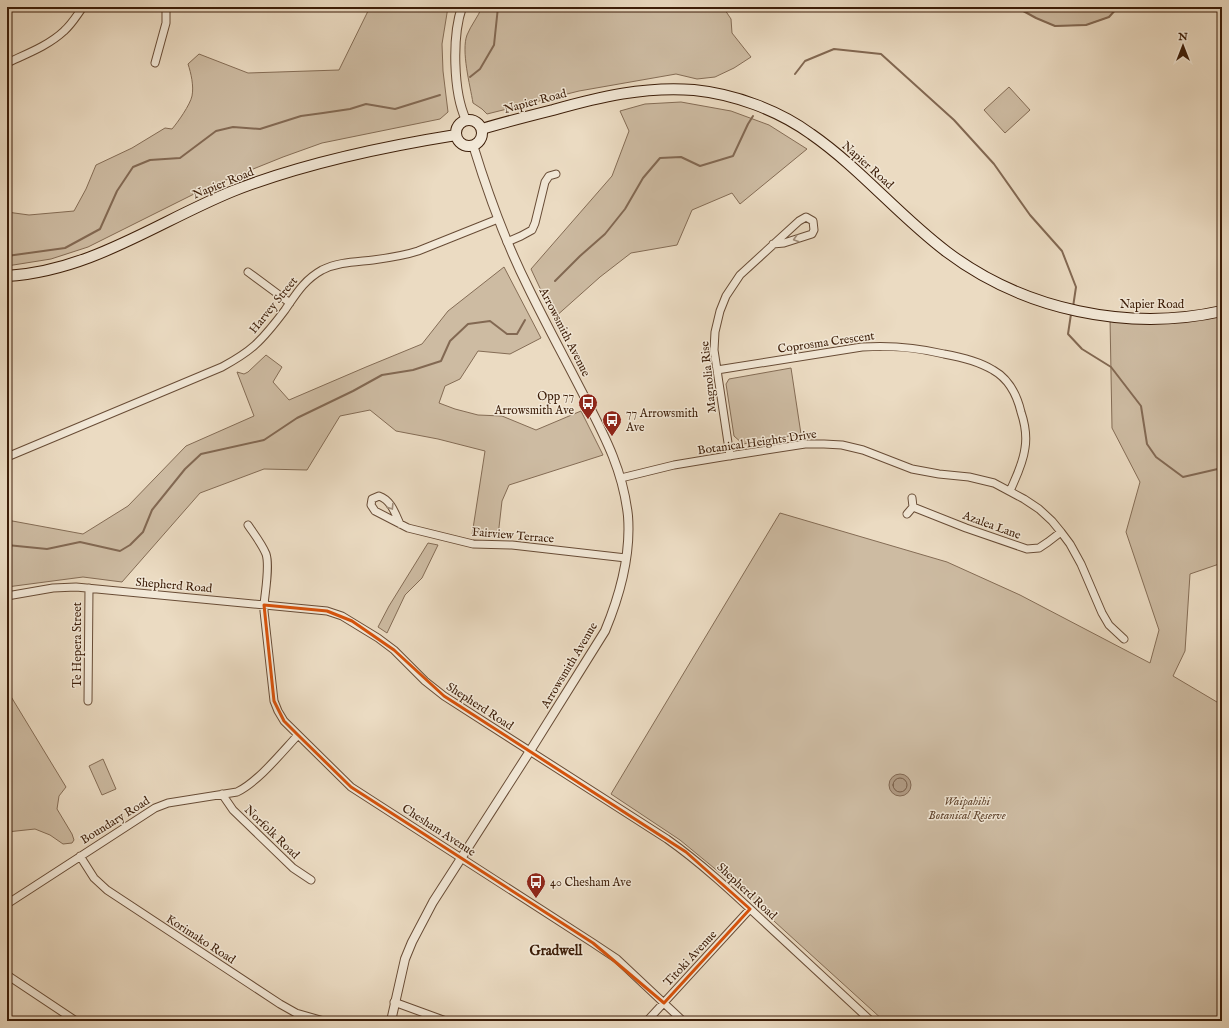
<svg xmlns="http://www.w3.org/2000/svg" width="1229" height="1028" font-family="'IM FELL English',serif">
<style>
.green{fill:#cdbba2;stroke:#846c55}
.water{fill:#b09a83;stroke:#826852}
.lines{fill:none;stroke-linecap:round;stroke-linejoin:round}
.shore{stroke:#765c46;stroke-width:1}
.stream{stroke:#826852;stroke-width:2}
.minor-casing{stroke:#684c36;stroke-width:9}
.tertiary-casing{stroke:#684c36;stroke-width:10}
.secondary-casing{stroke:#3c1d08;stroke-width:12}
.minor{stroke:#f2e8d7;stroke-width:7}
.tertiary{stroke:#f2e8d7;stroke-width:8}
.secondary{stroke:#f2e8d7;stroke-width:10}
.oneway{stroke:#a08d7a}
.marked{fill:none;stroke:#d7530c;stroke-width:3;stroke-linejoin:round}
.labels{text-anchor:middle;stroke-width:3;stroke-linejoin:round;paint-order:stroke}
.street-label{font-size:12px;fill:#3c1d08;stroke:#f2e8d7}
.poi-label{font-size:12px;fill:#3c1d08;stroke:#f2e8d7;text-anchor:start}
.park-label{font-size:12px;font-style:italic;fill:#60442e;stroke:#f2e8d7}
.quarter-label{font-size:14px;font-weight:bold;fill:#3c1d08;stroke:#f2e8d7}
</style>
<rect width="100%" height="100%" fill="#ebdbc2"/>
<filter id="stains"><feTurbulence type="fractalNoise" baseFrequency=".005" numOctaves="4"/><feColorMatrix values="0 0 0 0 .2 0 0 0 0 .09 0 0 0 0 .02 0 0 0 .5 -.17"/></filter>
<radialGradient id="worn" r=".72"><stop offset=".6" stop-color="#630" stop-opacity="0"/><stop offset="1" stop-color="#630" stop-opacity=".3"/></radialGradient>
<path class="green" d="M370,7H448L442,44L443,71L448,112L440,119L322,143L283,157L206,188L88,247L51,259L7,266V212L29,215L74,211L86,189L96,165L132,148L165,128L172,129C178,122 190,105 192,96C194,86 191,73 188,64L199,54L248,73L339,70Z
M482,7H723L731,19L732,33L751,57L734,68L715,77L697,79L676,74L579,91L487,114L482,109L473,103C470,85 461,51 467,35C471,25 478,17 482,7Z
M1016,7H1118L1109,17L1086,25L1055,26L1036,18Z
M1009,87L1030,110L1005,133L984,110Z
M681,102L731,111L769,125L807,149L740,204L732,193L692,210L677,245L631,253L600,277L554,318L531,269L612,176L629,131L620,111L645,104Z
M504,267L541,338L510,354L478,351L460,379L445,386L439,403L455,409L478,415L502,416L536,430L581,411L603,455L509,485L502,501L498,536L472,535L485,451L438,439L396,431L370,410L340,416L307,470L264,469L200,493L122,582L83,577L7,587V520L83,534L128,506L186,446L254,416L237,372L244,374L248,372L266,355L282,367L273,382L289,400L366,367L422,344L448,311Z
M1222,310V563L1190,574L1185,651L1173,676L1222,705V1021H884L731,882L680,840L611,794L780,513L947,562L1020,595L1150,663L1159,630L1126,532L1140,482L1112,428L1110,318Z
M791,368L801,434L743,444L734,436L726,384L729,379Z
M428,543L438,545L422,578L405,595L387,633L378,627L389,606Z
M7,690L66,787L59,796L57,809L72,834L74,840L72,843L63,844L50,835L35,829L7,832Z
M103,759L116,789L102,795L89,766Z"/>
<path class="water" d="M889 785a11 11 0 1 1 22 0a11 11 0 1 1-22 0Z"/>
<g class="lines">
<path class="shore" d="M893 785a7 7 0 1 1 14 0a7 7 0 1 1-14 0Z"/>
<path class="stream" d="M992,7H997
M1016,7L1036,18L1055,26L1086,25L1109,17L1118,7
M795,74L805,61L834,49L881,54L954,120L994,164L1030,215L1062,251L1076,287L1073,307
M470,77L480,69L494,45L498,7
M7,256L65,248L100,229L117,191L133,167L150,160L180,158L216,131L233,127L260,129L301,116L323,113L350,109L366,104L395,109L440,95
M555,281L580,256L605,234L625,209L643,178L660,158L681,157L700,166L733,156L748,124L753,116
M1071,314L1068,334L1082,349L1111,367L1141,406L1147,444L1156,457L1183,477L1222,468
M7,545L47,549L80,542L120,551L130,545L143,532L152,510L185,469L201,454L264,440L297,418L353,391L382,375L413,370L441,361L450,341L468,324L490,321L507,334H517L525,320"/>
<g class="minor-casing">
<path id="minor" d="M7,63C26,54 48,46 64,31C72,24 77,15 83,7
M155,63L166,23V7
M507,242L521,236L532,230L535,223L545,182L549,176L556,174
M248,272L290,303
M717,370L862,347C892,345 915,347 944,354C961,357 978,361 993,370C1009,379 1017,395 1021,412C1025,424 1027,436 1025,448C1023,464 1016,477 1010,491
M730,456L714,350L715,332L720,311L726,296L740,275L799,221L806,217L813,221L814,230L812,234L784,243L773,244
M7,457L222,367C233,361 245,354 255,345C266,335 276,322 285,310C296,294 304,280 322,270C338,262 355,262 373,260C388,258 403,256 418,251L498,219
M621,478L674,465L722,457L805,444H824L842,445L863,450L912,469L939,474L969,477L994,483L1024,499L1039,509L1052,521L1061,532L1070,544L1081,564L1102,613L1109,625L1124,639
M912,498L913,507L966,528L1027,549L1039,548L1048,542L1061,532
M907,514L913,507
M400,524C395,513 391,500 379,496L372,499L371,505L375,511L408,528L473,544L512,545L626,558
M248,525C254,534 262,544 266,554C270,566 265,592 264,605V611L274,701L278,711L284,721L351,787L593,943L617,959L683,1021
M7,596L53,588L76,587L327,611L342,616L378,638L394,650L425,681L444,696L667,839C701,863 731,891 762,920C798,953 834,987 871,1021
M88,701L89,588
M222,794L233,810L293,868L311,880
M80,856L94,878L107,890L280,1004L296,1013L324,1021
M7,904L155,808L168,803L237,792C258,782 282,752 298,735
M7,975L76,1021
M394,1002L446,1021
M647,1021L750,909"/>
</g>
<g class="tertiary-casing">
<path id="tertiary" d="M462,7C452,36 453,92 466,120
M391,1021L405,959L412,942L433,902L530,751L605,631C620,595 631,555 628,516C623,469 603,433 582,392C564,357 545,322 528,287C505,241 488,194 473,145"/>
</g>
<g class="secondary-casing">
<path id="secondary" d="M456 133a13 13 0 1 1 26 0a13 13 0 1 1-26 0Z
M482,129C505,122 529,116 553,110C599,97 645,86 694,90C734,94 778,110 811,134C860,168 899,216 947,252C1024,310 1128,332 1222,311
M7,276C91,271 157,222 233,191C304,163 381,147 456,135"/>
</g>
<use href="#minor" class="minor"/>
<use href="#tertiary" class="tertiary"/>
<use href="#secondary" class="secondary"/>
</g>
<defs><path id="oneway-chevron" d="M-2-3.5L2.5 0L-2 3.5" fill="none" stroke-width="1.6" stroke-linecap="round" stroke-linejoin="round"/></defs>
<g class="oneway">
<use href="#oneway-chevron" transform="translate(796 239) rotate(163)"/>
<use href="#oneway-chevron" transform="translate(391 507) rotate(58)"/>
</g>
<path class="marked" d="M264,605L327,611L352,621L394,650L444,696L686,852L750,909L664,1003L593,943L351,787L298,735L284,721L274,701Z"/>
<defs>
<g id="bus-pin" transform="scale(1)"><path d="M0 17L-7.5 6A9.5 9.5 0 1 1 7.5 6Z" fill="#8f2418" stroke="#f2e8d7"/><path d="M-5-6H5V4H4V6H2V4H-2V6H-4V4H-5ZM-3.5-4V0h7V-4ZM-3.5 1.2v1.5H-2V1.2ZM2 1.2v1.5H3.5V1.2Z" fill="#fff"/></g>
</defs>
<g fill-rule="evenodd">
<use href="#bus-pin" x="588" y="403"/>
<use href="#bus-pin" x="612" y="420"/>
<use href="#bus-pin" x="536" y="882"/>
</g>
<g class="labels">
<g class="street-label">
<text transform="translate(535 101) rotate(-15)" y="4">Napier Road</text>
<text transform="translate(868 165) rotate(42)" y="4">Napier Road</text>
<text transform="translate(223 183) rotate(-22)" y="4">Napier Road</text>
<text x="1152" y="308">Napier Road</text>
<text transform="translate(273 305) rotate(-51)" y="4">Harvey Street</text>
<text transform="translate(565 332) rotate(63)" y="4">Arrowsmith Avenue</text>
<text transform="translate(826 342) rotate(-8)" y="4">Coprosma Crescent</text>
<text transform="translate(708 377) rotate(-96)" y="4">Magnolia Rise</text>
<text transform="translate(757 442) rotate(-8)" y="4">Botanical Heights Drive</text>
<text transform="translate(992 525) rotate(20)" y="4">Azalea Lane</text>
<text transform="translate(513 535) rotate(5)" y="4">Fairview Terrace</text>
<text transform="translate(174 585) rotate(5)" y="4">Shepherd Road</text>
<text transform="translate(77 645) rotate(-90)" y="4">Te Hepera Street</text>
<text transform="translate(569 665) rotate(-59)" y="4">Arrowsmith Avenue</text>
<text transform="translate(480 706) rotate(33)" y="4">Shepherd Road</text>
<text transform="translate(115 820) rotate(-32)" y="4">Boundary Road</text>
<text transform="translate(439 830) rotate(33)" y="4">Chesham Avenue</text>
<text transform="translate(272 832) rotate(44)" y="4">Norfolk Road</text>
<text transform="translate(747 891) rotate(43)" y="4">Shepherd Road</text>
<text transform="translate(201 939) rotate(33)" y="4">Korimako Road</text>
<text transform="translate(690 958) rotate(-47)" y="4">Titoki Avenue</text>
</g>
<g class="poi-label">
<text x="574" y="400" text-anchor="end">Opp 77<tspan x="574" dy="14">Arrowsmith Ave</tspan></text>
<text x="626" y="417">77 Arrowsmith<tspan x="626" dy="14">Ave</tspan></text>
<text x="550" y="886">40 Chesham Ave</text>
</g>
<g class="park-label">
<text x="967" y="805">Waipahihi<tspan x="967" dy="14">Botanical Reserve</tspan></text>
</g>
<g class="quarter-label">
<text x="556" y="955">Gradwell</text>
</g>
</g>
<rect width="1229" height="1028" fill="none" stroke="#ebdbc2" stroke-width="24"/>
<rect x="8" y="8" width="1213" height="1012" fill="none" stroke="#3c1d08" stroke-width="2"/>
<rect x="12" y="12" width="1205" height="1004" fill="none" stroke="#3c1d08"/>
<g transform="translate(1183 46)" stroke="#f2e8d7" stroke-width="3" paint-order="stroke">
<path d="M0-3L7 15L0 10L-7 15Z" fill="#3c1d08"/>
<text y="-6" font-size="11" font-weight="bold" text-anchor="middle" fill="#3c1d08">N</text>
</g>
<rect width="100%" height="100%" filter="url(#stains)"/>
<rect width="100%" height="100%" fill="url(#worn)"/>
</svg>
